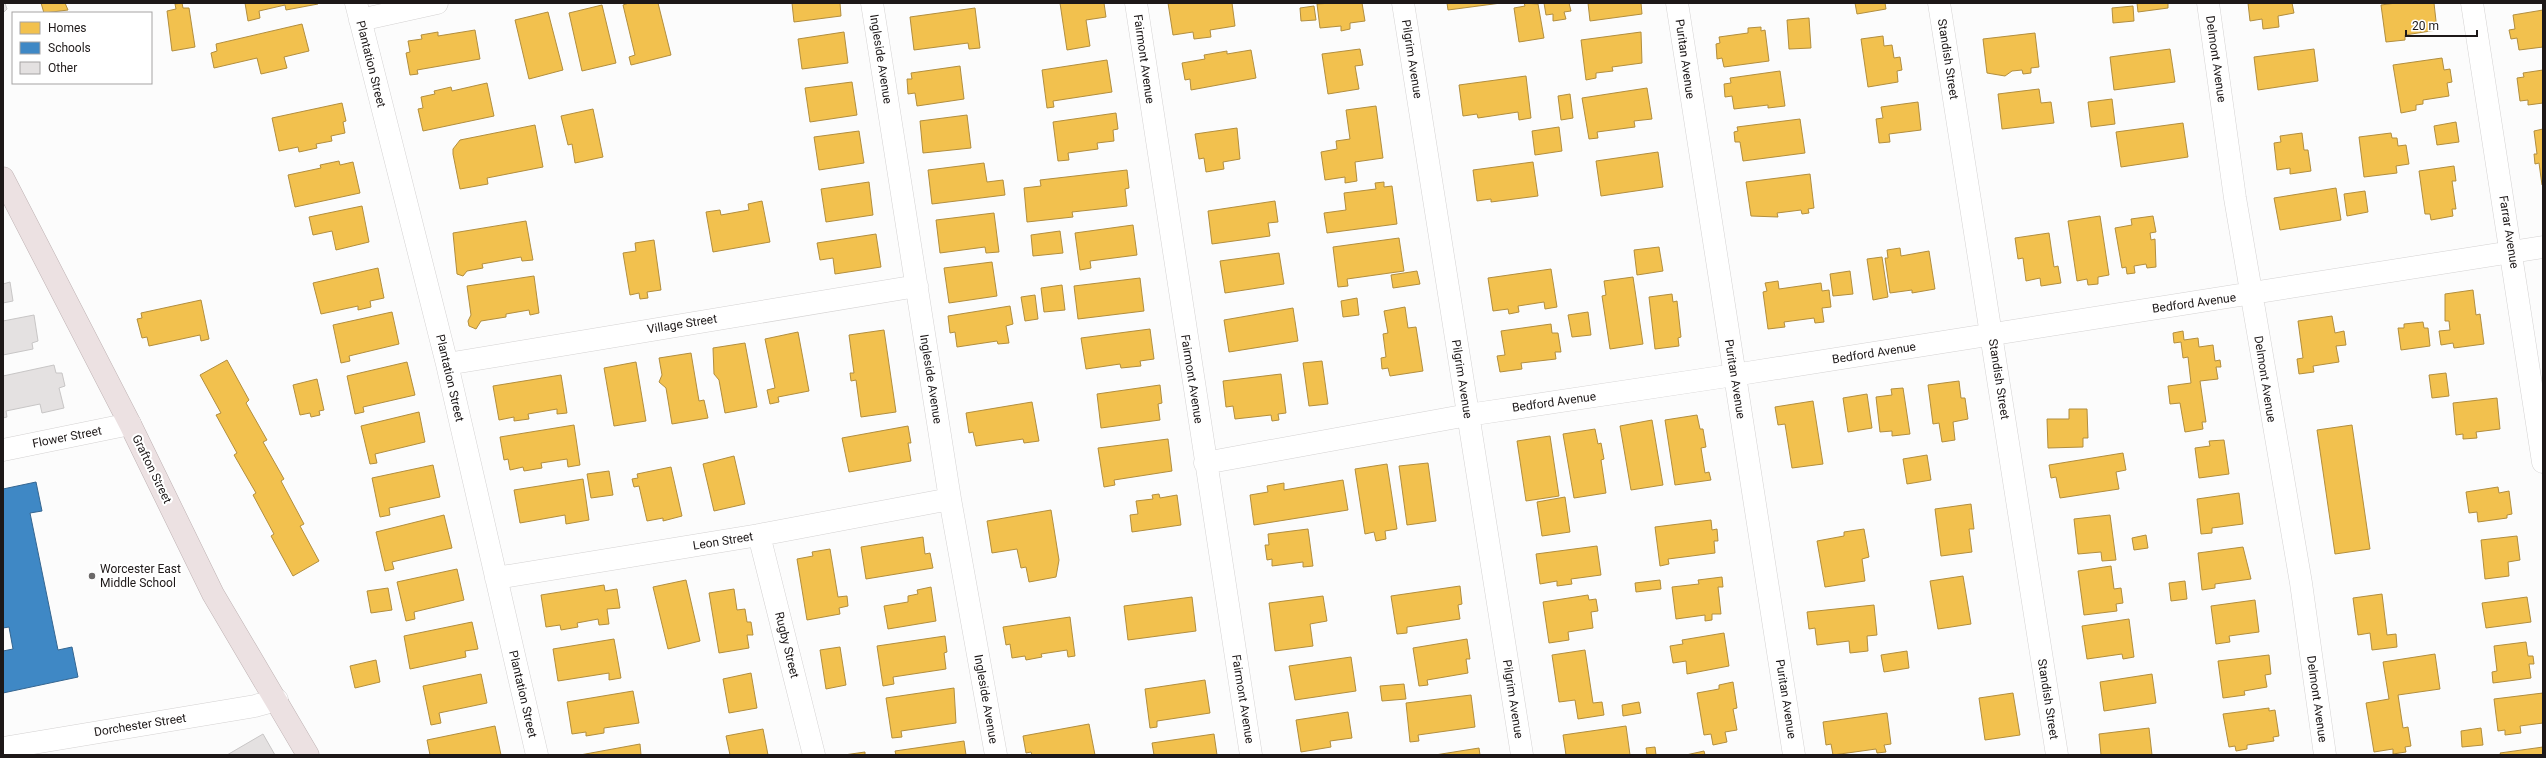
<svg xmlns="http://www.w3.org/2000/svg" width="2546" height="758" font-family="Roboto,sans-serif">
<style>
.homes{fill:#f2c14e;stroke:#b28e3e}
.schools{fill:#3f88c5;stroke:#356691}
.building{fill:#e4e1e1;stroke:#c8c6c6}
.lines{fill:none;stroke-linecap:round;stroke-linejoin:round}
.minor-casing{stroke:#d4d2d2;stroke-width:23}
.highway-casing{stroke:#beb2b3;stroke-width:23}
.minor{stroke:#fff;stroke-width:22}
.highway{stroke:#ece1e2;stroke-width:22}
.poi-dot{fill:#6b6868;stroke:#fff;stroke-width:1.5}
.labels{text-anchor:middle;stroke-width:4;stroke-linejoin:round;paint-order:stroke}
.street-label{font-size:12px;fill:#1d1818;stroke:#fff}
.poi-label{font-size:12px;fill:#1d1818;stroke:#fff;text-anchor:start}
</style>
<rect width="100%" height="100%" fill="#fcfcfc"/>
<path class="homes" d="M41,3H65L68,10L44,13Z
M182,3L183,8H189L195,47L172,51L167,11L176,9L175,4Z
M245,3H318V4L286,10L285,5L259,11L260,18L248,21Z
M629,3H658L671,55L631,65L629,57L635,55L623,5Z
M792,3H840L841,16L794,22Z
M1060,3H1104L1106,17L1086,20L1090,46L1067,50Z
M1168,3H1232L1235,26L1210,30L1211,37L1194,39L1193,32L1173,35Z
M1332,3H1362L1365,21L1350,23V29L1341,31V26L1320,28L1317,4Z
M1447,3H1501L1448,10Z
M1524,3L1538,4L1544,38L1519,42L1514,8L1525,6Z
M1544,3H1569L1571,11L1564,12L1566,19L1553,21V14L1546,15Z
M1588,3H1641L1642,14L1590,21Z
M1855,3H1885L1886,9L1857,14Z
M2137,3H2168V8L2138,12Z
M2248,3H2292L2294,13L2278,16L2279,27L2263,29L2262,19L2250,21Z
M2396,3H2434L2437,30L2405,35V40L2386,42L2381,5Z
M602,5L616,63L582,71L569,13Z
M1314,6L1316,20L1301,21L1300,8Z
M2133,6L2134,21L2113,23L2112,8Z
M975,8L980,48L969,49L968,43L914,50L910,17Z
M2543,10V47L2519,50L2517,38L2511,39L2509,30L2515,29L2513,15Z
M548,12L563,70L529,79L515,20Z
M1809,18L1811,48L1789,49L1787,20Z
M302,24L309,51L284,57L287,68L261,74L257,58L214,68L211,53L217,51L216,44Z
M1761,27V31L1765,30L1769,61L1724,67L1722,58L1717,59L1716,44L1720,43L1719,37L1748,33V28Z
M475,30L480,59L417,70L418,74L410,75L406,53L410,52L408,41L422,39L421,35L438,32V36Z
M844,32L848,63L802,69L798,39Z
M1641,32L1642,63L1612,67L1613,71L1596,73V78L1586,80L1581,40Z
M2035,33L2039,67L2031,68V73L2023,74L2022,70L2012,71L2005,76L1987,73L1983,39Z
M1883,36L1884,46L1892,45L1894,58L1900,57L1902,70L1897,71L1898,82L1868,87L1861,39Z
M1360,49L1363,65L1355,66L1359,89L1328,94L1322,54Z
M2170,49L2175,82L2114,90L2110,57Z
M2314,49L2318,81L2258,90L2254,57Z
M1251,50L1256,78L1191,90L1190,79L1185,80L1182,63L1205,59L1204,55L1227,51V54Z
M2442,58L2444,70L2450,69L2452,82L2447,83L2449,96L2423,100V104L2416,105V110L2401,113L2393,65Z
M1107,60L1112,92L1053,101L1054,107L1047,108L1042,70Z
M960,66L964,99L917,106L915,93L908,94L907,79H912L911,73Z
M2543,70V103L2528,105V100L2520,101L2517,78L2524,77L2523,73Z
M1780,71L1785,106L1768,108V105L1734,109L1732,96L1725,97L1724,84L1731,83L1730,78Z
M1526,76L1531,118L1519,120L1518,112L1478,118L1477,114L1463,116L1459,85Z
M852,82L857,115L810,122L805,88Z
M487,83L494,116L423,131L418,109L423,108L421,97L435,94L434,91L451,87L452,91Z
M1647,88L1652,119L1634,121L1635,127L1597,132L1598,138L1589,139L1582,98Z
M2039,89L2041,103L2051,102L2054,123L2002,129L1998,94Z
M1570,94L1573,118L1561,120L1558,96Z
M2112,99L2115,124L2091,127L2088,102Z
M1918,102L1921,130L1889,134L1890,142L1879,143L1876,119L1883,118L1881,107Z
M342,103L346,121L343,122L345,133L331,136L332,141L316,144L317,148L299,152L298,147L279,151L272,118Z
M1376,106L1383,158L1355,162L1357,181L1345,183V177L1325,180L1321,152L1337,149L1336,141L1350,139L1346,110Z
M593,109L603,157L575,163L572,144L568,145L561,116Z
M1116,113L1118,129L1113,130L1114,141L1097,143L1098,149L1068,153L1069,160L1058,161L1053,122Z
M967,115L971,148L923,153L920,121Z
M1800,119L1805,153L1743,161L1740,142H1735L1734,132L1738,131L1737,127Z
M2456,122L2459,142L2437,145L2434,126Z
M2183,123L2188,157L2121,167L2116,132Z
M535,125L543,167L487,178L488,184L460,189L453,154V149L460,140Z
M1559,127L1562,151L1535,155L1532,131Z
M1237,128L1240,159L1223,162L1224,169L1206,172L1204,158L1199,159L1195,134Z
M2543,129V185H2542L2539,163L2535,164L2534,154H2537L2534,131Z
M859,131L864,163L819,170L814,137Z
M2302,133L2304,150H2308L2311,171L2290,174V168L2277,170L2274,143L2281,142L2280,136Z
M2391,133L2392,138H2397L2398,146L2406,145L2409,164L2396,166L2397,173L2364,177L2359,137Z
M1658,152L1663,187L1601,196L1596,161Z
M339,161L340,165L353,162L360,193L295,207L288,175L321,168L320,165Z
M1533,162L1538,196L1491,202V199L1477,201L1473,170Z
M984,163L987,182L1003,180L1005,195L932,204L928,170Z
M2454,166L2456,181H2452L2456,209H2452L2453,216L2431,220L2430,214H2425L2419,171Z
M1127,170L1129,188L1125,189L1127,206L1072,212L1073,217L1027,222L1024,188L1041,186L1040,180Z
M1810,174L1814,208L1808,209L1809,213L1802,214L1801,210L1777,213L1778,217L1751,216L1746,182Z
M869,182L873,215L826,222L821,189Z
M1384,182V187L1392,186L1397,224L1327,233L1324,213L1346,210L1344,193L1376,189L1375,183Z
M2336,188L2341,220L2280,230L2274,198Z
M2365,191L2368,212L2347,216L2344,194Z
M762,201L770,242L713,252L706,212L720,210L721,215L749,210L748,204Z
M1275,201L1278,222L1268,223L1270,236L1212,244L1208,211Z
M362,206L369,242L336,250L332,231L313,235L309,217Z
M994,213L999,252L986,253L985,247L940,253L936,220Z
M2100,216L2109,275L2098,277V284L2088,285L2087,279L2077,281L2068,221Z
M2153,216L2156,232L2150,233L2151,240L2155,239L2156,267L2147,268L2146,264L2134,266L2135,273L2127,274L2126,267L2122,268L2115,228L2132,225L2131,219Z
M526,221L533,260L522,261L521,257L482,264L483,268L467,271L463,276L457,274L453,233Z
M1133,225L1137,255L1090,261L1091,268L1080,270L1075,233Z
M1060,231L1063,253L1033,256L1031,235Z
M2049,233L2054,267L2058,266L2061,283L2041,286L2040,278L2026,281L2023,258L2018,259L2015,238Z
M876,234L881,267L835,274L833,258L820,260L817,243Z
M1399,238L1404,271L1347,279L1348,286L1338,287L1333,247Z
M654,240L661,290L647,292L648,298L640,299L639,293L630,295L623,253L636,251L635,243Z
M1659,247L1663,271L1637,275L1634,250Z
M1900,248L1901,256L1929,251L1935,289L1912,293V290L1890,293L1885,258H1888L1887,250Z
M1279,253L1284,284L1225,293L1220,261Z
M1882,257L1888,297L1873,300L1867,259Z
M992,262L997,296L949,303L944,268Z
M378,268L384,298L370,301L371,307L358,310V306L321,314L313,283Z
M1551,269L1557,307L1545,309L1544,302L1518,306L1519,312L1509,314L1508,309L1493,311L1488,278Z
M1417,271L1420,284L1393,288L1391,275Z
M1850,271L1853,294L1833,296L1830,274Z
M534,276L539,313L530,315L529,310L506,314V317L481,321L476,329L469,326L468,321L471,315L467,286Z
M1633,277L1643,344L1610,349L1602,296L1606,295L1604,281Z
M1140,278L1144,311L1078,319L1074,286Z
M1778,281L1779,289L1821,283L1822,291L1829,290L1831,307L1822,308L1824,322L1815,323L1814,318L1784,322L1785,327L1768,329L1763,292L1767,291L1765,283Z
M1062,285L1065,310L1044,312L1041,288Z
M2473,290L2476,315L2480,314L2484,344L2454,348L2453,343L2441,345L2439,331L2450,330L2449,321H2445V294Z
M1672,294L1673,302L1677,301L1681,337L1678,338L1679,346L1655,349L1649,297Z
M1035,295L1038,319L1025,321L1021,297Z
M1357,298L1359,315L1343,317L1341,301Z
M201,300L209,339L201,341L200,335L149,346L147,337L142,338L137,319L142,318L141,313Z
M1010,306L1013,324L1006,326L1009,343L998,344L997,341L957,347L955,332L950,333L948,316Z
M1405,307L1408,328L1416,327L1423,371L1390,376L1388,368L1382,369L1381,358L1386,357L1383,334L1388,333L1384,311Z
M1293,308L1298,341L1229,352L1224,320Z
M392,312L399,344L349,356L350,361L341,363L333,325Z
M1588,312L1591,335L1572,337L1568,315Z
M2332,316L2335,333L2344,331L2346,345L2336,346L2339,362L2313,366L2314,372L2299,374L2297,359L2303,358L2298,321Z
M2423,322L2424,328H2428L2430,346L2401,350L2398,328H2404V324Z
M1551,324L1552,333H1558L1561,352H1555L1556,359L1521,363L1522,369L1500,372L1497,356L1505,355L1501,331Z
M1150,329L1154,359L1140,361L1141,366L1121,368L1120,364L1086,369L1081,338Z
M884,330L896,412L861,417L856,380L851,381L850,373H854L849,335Z
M2183,331L2184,340L2198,338L2199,347L2213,345L2215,361L2220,360L2221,367H2216L2218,379L2200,381L2206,422H2202L2203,429L2185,432L2180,403L2170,404L2168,386L2191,383L2188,357L2183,358L2181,342L2174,343L2173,333Z
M798,332L809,391L778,397L779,402L770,404L767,390L775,388L765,339Z
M745,343L757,407L725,413L719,380L714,374L713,348Z
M691,353L699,401L704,400L708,418L672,424L666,388L659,382L662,375L659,358Z
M227,360L249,400L246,403L267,440L263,442L284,479L281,481L304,524L300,526L319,561L293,576L271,536L274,534L253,495L256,493L234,455L237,453L216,415L221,413L200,375Z
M1322,361L1328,404L1309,406L1303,363Z
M407,362L415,395L363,407L364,412L355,414L347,376Z
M636,362L646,421L614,426L604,368Z
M2446,373L2449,396L2432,398L2429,375Z
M1281,374L1286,413L1278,414L1279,420L1272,421L1271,415L1235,419L1233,406L1226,407L1223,381Z
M561,375L567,413L557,414V409L528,414L529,419L514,421V417L499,420L493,386Z
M317,379L324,410L319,411L320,415L311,417L310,413L300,415L293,385Z
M1959,381L1961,398H1965L1968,419L1953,422L1955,440L1942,442L1939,423L1933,424L1928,385Z
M1160,385L1162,403L1158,404L1160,420L1101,428L1097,394Z
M1903,388L1910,434L1892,436V431L1880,432L1876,397L1892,395L1891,389Z
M1867,394L1872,428L1848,432L1843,398Z
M2497,398L2500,429L2476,432L2477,438L2463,439V434L2456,435L2453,403Z
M1813,401L1823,464L1792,468L1785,424L1778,425L1775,407Z
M1032,402L1039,441L1024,443L1023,439L976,446L973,432L969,433L966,413Z
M2069,409H2087L2088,438H2083V447L2048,448L2047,419H2069Z
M419,412L425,442L375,454L377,463L370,464L361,426Z
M1697,415L1700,429H1703L1706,447L1701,448L1705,473L1709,472L1711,480L1675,485L1665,420Z
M1652,420L1663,485L1631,490L1620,426Z
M574,425L580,465L568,467L567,459L541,463L542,468L524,471L523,467L510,470L508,459L504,460L500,437Z
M2352,425L2370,549L2335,554L2317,430Z
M908,426L911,443H908L911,461L849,472L842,438Z
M1595,429L1598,444L1601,443L1604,459L1601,460L1606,493L1574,498L1563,434Z
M1550,436L1559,496L1526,501L1517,441Z
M1168,439L1172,471L1114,480L1115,485L1104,487L1098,448Z
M2224,440L2229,474L2199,478L2195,448L2210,446L2209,441Z
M2123,453L2126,470L2116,472L2119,489L2060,498L2056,477L2051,478L2049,465Z
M1927,455L1931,480L1907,484L1903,459Z
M734,456L745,504L714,511L703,464Z
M1428,463L1436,521L1407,525L1399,466Z
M1387,464L1397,529L1385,531L1386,539L1376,541L1374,532L1365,534L1355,469Z
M433,465L440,497L389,508L390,515L380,517L372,478Z
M671,467L682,516L663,521V518L647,521L639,486L634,487L632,479L638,478L637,474Z
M609,471L613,495L591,498L587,474Z
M583,479L589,520L566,524L565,515L520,523L514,490Z
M1343,480L1348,510L1254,525L1250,495L1268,492L1267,486L1284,483V490Z
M2498,487L2499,493L2509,491L2512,514L2507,515V518L2478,522L2477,512L2469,513L2466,492Z
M2239,493L2243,524L2212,528V533L2201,534L2197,499Z
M1159,494L1160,498L1177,495L1181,525L1132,532L1130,515L1138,514L1136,501L1153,499L1152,495Z
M1565,497L1570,532L1542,536L1537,502Z
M1971,504L1974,529H1969L1972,552L1941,556L1935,509Z
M1051,510L1059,560L1056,577L1029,582L1026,567L1021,568L1017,549L992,553L987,521Z
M444,515L452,548L392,562L394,569L385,571L376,532Z
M2110,515L2116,560L2102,561L2101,552L2078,554L2074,519Z
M1711,520L1712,530L1717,529L1718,541H1714L1715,553L1668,559L1669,564L1660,566L1655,527Z
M1308,529L1313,566L1303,567V562L1272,566V559L1267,560L1265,545H1269L1268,534Z
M1864,529L1869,557L1862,559L1865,581L1825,587L1817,541L1844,536V532Z
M2146,535L2148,548L2134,550L2132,538Z
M2517,536L2520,560L2508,562L2509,576L2485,579L2481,540Z
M923,537L925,554L930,553L933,568L866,579L861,547Z
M1597,546L1601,575L1571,579L1572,584L1557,586V581L1540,584L1536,554Z
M2243,547L2251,579L2215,584V588L2202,590L2198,553Z
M830,549L838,597L847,596L848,606L839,608L840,614L807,620L797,559L813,556L812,552Z
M2111,566L2114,589L2121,588L2123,603L2116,604L2117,611L2084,615L2078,571Z
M457,569L464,600L414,612L415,619L406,621L397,582Z
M1963,576L1971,624L1938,629L1930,581Z
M1722,577L1723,587H1718L1721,614H1712V620L1705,621V615L1676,619L1672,587L1699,584L1698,580Z
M686,580L700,641L668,649L653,587Z
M1660,580L1661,589L1636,592L1635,583Z
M2185,581L2187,599L2171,601L2169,583Z
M604,585L605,591L617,589L620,608L607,609L609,624L599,625L598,619L577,623L578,627L561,630L560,625L546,627L541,595Z
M1460,586L1462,604L1458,605L1460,619L1407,627V633L1397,634L1391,596Z
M931,587L936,621L888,629L884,606L908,602V596L918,594L917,590Z
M388,588L392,610L371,613L367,591Z
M734,589L737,610L745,609L747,622H751L753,635H747L749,648L719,653L709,593Z
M2382,594L2387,635L2396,634L2397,647L2372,650L2370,633L2358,635L2353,598Z
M1588,595L1589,600L1596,599L1598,611L1591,612L1593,628L1568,632L1569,640L1549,643L1543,602Z
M1323,596L1327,621L1310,624L1313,646L1275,651L1269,603Z
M1192,597L1196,631L1128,640L1124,606Z
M2527,597L2531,622L2486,628L2482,603Z
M2255,600L2259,632L2229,636L2230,642L2216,644L2211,606Z
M1874,605L1877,635L1867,636L1868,651L1850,653L1849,641L1817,645L1815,628L1809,629L1807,612Z
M1070,617L1075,656L1068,657L1067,650L1041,654L1042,657L1026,660L1025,656L1012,658L1010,644L1006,645L1003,627Z
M2129,619L2134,657L2123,659L2122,654L2087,659L2082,626Z
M472,622L478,649L465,651L466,657L410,669L404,636Z
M1724,633L1729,666L1687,674L1686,661L1673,663L1670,646L1683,644L1682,640Z
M945,636L947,652L944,653L946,669L893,677L894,684L883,686L877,646Z
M614,639L621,678L609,680V673L558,681L553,649Z
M1467,639L1470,659H1466L1468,673L1427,680L1428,685L1419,686L1413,648Z
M2526,642L2528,656H2533L2534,664H2529L2531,678L2493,683L2492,672L2497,671L2494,646Z
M840,647L846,685L826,689L820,650Z
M1585,650L1593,703L1602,702L1604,715L1578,719L1575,700L1559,702L1552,655Z
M1907,651L1909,668L1884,672L1881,655Z
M2435,654L2440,689L2398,695L2403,728L2408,727L2411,746L2405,747L2406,752L2393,754V749L2374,752L2366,703L2389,699L2383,662Z
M2269,655L2271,674L2265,675L2267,687L2244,691L2245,695L2223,698L2218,661Z
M1351,657L1356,691L1295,700L1289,666Z
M376,660L380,682L355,688L350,666Z
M751,673L757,708L729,713L723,679Z
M481,674L487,703L439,713L441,723L431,725L423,686Z
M2152,674L2156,703L2104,711L2100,682Z
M1205,680L1210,713L1157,721V727L1150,728L1145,689Z
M1733,682L1737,708L1733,709L1737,730L1725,732L1727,742L1713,745L1711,734L1704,735L1697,693L1719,689V685Z
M1404,684L1406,699L1382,701L1380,686Z
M954,688L956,723L901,731L902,737L892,738L886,698Z
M633,691L639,723L604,728V733L586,736V732L572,734L567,702Z
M2013,693L2020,735L1985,740L1979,698Z
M2543,693V723L2520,726L2521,733L2505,735V730L2498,731L2494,699Z
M1471,695L1475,727L1418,735L1419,741L1410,742L1406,703Z
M1639,702L1641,713L1623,716L1622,705Z
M2269,708V711L2275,710L2279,736L2273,737L2274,741L2247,745V749L2236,751L2235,746L2229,747L2223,714Z
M1348,712L1352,738L1330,741L1331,747L1301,752L1296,720Z
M1887,713L1891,744L1884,745L1886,752L1877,753L1876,749L1833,755L1831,744L1826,745L1823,722Z
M1089,724L1095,755H1032L1031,752L1026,753L1023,736Z
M495,726L501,755H430L427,740Z
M1626,726L1630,755H1566L1563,735Z
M2149,728L2152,755H2101L2099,734Z
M2481,728L2483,745L2462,747L2461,731Z
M763,729L768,755H730L726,736Z
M1214,734L1217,755H1154L1152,743Z
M964,741L966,755H896L895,751Z
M640,744L641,755H580Z
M1655,747L1656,755H1647L1646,748Z
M2543,747V755H2501L2500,753Z
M1479,748L1480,755H1435Z
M1704,751L1705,755H1686Z
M865,752V755H844Z"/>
<path class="schools" d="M36,482L42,511L30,513L58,650L72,647L78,677L3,693V651L13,649L9,627L3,628V489Z"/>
<path class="building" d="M3,3H5L7,9L3,13Z
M10,282L13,301L3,303V284Z
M34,315L38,341L32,343L33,349L3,355V321Z
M54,365L56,373H62L65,386L59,388L64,408L42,413L40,404L6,411L7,417L3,418V376Z
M263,734L275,755H227Z"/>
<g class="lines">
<g class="minor-casing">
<path id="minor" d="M356,3L447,364L537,755
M872,3L950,499L996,755
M1136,3L1251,755
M1403,3L1522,755
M1677,3L1794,755
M1939,3L2057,755
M2208,3L2235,198L2301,583L2325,755
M2472,3L2543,462
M360,20L437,3
M447,364L917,286
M3,450L130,424
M1205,463L1468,415L1734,375L2543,247
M759,535L814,755
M496,578L759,535L950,499
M3,748L255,706L277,700"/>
</g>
<g class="highway-casing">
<path id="highway" d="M3,178L130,424L213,594L308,755"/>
</g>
<use href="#minor" class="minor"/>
<use href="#highway" class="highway"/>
</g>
<circle class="poi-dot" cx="92" cy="576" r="4"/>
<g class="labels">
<g class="street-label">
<text transform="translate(881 59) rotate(81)" y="4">Ingleside Avenue</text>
<text transform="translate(1144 59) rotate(82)" y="4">Fairmont Avenue</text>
<text transform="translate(1412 59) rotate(81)" y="4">Pilgrim Avenue</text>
<text transform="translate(1685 59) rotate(82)" y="4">Puritan Avenue</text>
<text transform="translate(1948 59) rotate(81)" y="4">Standish Street</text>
<text transform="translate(2216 59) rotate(82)" y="4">Delmont Avenue</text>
<text transform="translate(371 64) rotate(76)" y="4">Plantation Street</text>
<text transform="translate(2509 232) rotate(81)" y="4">Farrar Avenue</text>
<text transform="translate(2194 303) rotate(-8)" y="4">Bedford Avenue</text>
<text transform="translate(682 324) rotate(-9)" y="4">Village Street</text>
<text transform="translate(1874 353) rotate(-9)" y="4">Bedford Avenue</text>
<text transform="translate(450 378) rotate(77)" y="4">Plantation Street</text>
<text transform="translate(931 379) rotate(81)" y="4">Ingleside Avenue</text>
<text transform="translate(1192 379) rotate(81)" y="4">Fairmont Avenue</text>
<text transform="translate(1462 379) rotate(81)" y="4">Pilgrim Avenue</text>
<text transform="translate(1735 379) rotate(81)" y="4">Puritan Avenue</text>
<text transform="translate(1999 379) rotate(81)" y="4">Standish Street</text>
<text transform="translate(2265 379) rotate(81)" y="4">Delmont Avenue</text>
<text transform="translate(1554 402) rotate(-8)" y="4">Bedford Avenue</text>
<text transform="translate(67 437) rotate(-11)" y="4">Flower Street</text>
<text transform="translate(152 469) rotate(64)" y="4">Grafton Street</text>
<text transform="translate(723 541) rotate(-9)" y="4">Leon Street</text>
<text transform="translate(787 645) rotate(76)" y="4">Rugby Street</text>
<text transform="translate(523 694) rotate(77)" y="4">Plantation Street</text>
<text transform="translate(986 699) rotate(80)" y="4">Ingleside Avenue</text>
<text transform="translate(1243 699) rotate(81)" y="4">Fairmont Avenue</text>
<text transform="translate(1513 699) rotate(81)" y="4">Pilgrim Avenue</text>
<text transform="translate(1786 699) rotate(81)" y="4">Puritan Avenue</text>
<text transform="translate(2048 699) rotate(81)" y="4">Standish Street</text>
<text transform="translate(2317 699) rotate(82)" y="4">Delmont Avenue</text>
<text transform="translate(140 725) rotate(-9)" y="4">Dorchester Street</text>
</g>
<g class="poi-label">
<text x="100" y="573">Worcester East<tspan x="100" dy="14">Middle School</tspan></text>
</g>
</g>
<rect width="2546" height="758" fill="none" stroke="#1d1818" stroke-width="8"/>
<rect x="12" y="12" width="140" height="72" fill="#ffffff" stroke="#a5a3a3"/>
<rect x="20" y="22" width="20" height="12" fill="#f2c14e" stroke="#a5a3a3"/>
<text x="48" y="32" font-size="12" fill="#1d1818">Homes</text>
<rect x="20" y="42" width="20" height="12" fill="#3f88c5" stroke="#a5a3a3"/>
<text x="48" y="52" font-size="12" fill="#1d1818">Schools</text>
<rect x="20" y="62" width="20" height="12" fill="#e4e1e1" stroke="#a5a3a3"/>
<text x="48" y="72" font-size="12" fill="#1d1818">Other</text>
<path d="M2406 30v6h71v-6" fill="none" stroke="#1d1818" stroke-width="2"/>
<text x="2412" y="30" font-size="12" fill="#1d1818" stroke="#ffffff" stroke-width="3" paint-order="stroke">20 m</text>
</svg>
